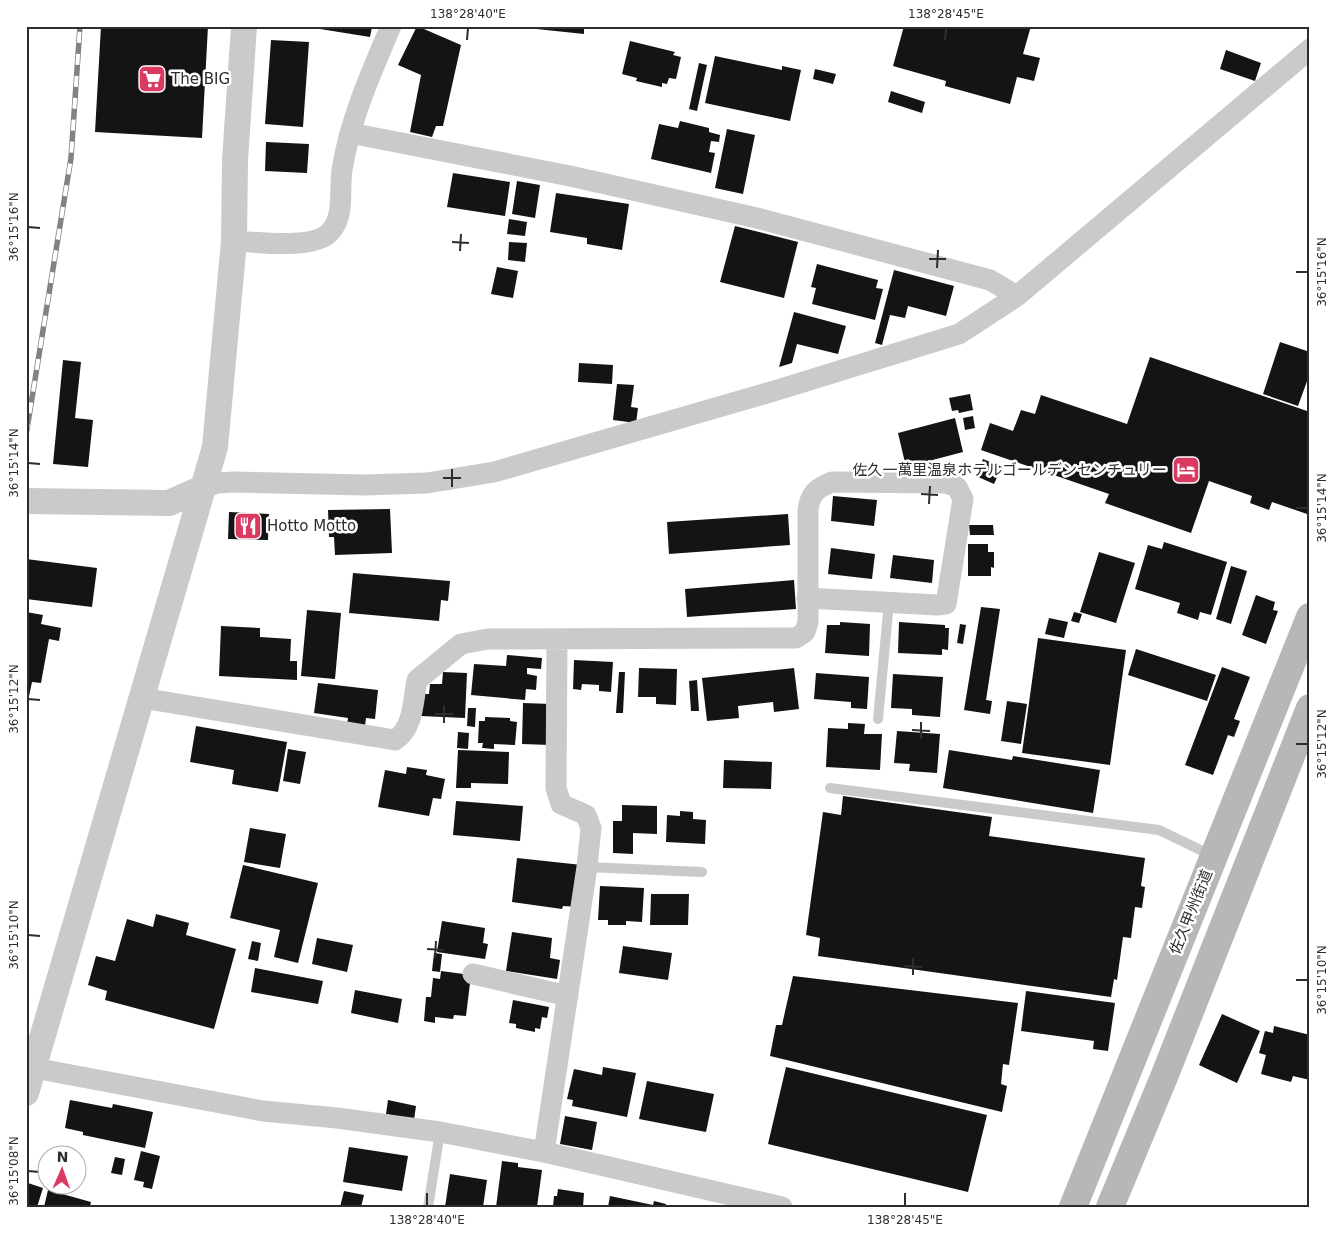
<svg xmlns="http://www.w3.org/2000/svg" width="1336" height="1233" font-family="'DejaVu Sans','Noto Sans JP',sans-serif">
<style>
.building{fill:#141414}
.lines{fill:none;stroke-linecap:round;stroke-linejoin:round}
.service{stroke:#cacaca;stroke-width:10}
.minor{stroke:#cacaca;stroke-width:21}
.tertiary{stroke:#cacaca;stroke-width:26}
.secondary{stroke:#b7b7b7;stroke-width:28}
.rail-casing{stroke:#828282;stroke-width:5.5}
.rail{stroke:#fff;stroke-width:4;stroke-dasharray:11;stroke-linecap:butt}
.ticks{fill:none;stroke:#2d2d2d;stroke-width:2}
.labels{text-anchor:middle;stroke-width:5;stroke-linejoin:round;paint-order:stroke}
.poi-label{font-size:15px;fill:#2d2d2d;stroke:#fff;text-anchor:start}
.street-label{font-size:15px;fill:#2d2d2d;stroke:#fff}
.neatline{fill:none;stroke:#2d2d2d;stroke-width:2}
.ticks-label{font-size:12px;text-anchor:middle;fill:#2d2d2d}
</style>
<rect width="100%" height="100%" fill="#fff"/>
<path class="building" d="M101,26H208L202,138L95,132Z
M317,26H370L372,27L370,37L320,29Z
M417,26L461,45L443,126H436L432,137L410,132L421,75L398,65Z
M528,26H584V34L527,28Z
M904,26H1031L1023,54L1040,58L1034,81L1017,77L1010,104L945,86L946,81L893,66Z
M271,40L309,42L303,127L265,124Z
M630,41L675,52L673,55L681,57L676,79L669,78L667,84L662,83V87L636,81L637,78L622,74Z
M1226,50L1261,63L1255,81L1220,69Z
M715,56L782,70V66L801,70L790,121L705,103Z
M699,63L707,65L697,111L689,109Z
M815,69L836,74L833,84L813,79Z
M891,91L925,102L922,113L888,102Z
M680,121L709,128V132L720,135L719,142L711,141L709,152L715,153L711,173L651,159L659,124L678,128Z
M727,129L755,135L743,194L715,188Z
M266,142L309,144L307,173L265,171Z
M453,173L510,182L505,216L447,207Z
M517,181L540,185L535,218L512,214Z
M556,193L629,204L622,250L587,244V238L550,232Z
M509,219L527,222L525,236L507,234Z
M735,226L798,242L784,298L720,282Z
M509,242L527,243L525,262L508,260Z
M817,264L878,280L876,288L883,289L875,320L812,304L816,288L811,287Z
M497,267L518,271L513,298L491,294Z
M894,270L954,286L946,316L908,306L905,318L890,315L882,345L875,343Z
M794,312L846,326L838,354L797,344L792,363L779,367Z
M1280,342L1310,352V373L1298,406L1263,394Z
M1150,357L1310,412V515L1272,502L1269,510L1250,503L1252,496L1209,481L1191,533L1105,503L1109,494L981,450L990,423L1013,431L1021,410L1035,414L1041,395L1127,424Z
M63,360L81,362L75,418L93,420L88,467L53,464Z
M579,363L613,365L612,384L578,382Z
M617,384L634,385L631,407L638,408L636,423L613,420Z
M970,394L973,410L959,413L958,410L952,411L949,398Z
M973,416L975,428L965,430L963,418Z
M955,418L963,452L906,467L898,433Z
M983,459L1002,467L994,484L976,476Z
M833,496L877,500L874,526L831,521Z
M390,509L392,553L335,555L334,537H329L328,510Z
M229,512L269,514L268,540L228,539Z
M788,514L790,545L669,554L667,522Z
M969,525H993L994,535H970Z
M1164,542L1227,562L1211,615L1200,612L1198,620L1177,613L1180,603L1135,589L1148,545L1162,549Z
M968,544H988V552H994V568L991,567V576H968Z
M831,548L875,554L872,579L828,574Z
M1099,552L1135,563L1116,623L1080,612Z
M893,555L934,560L932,583L890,578Z
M26,559L97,568L92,607L26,599Z
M1231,566L1247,571L1231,624L1216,619Z
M353,573L450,581L448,601L441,600L439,621L349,613Z
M794,580L796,609L687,617L685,589Z
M1256,595L1275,602L1273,610L1278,611L1266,644L1242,635Z
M981,607L1000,609L986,700L992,701L990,714L964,710Z
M307,610L341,613L335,679L301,676Z
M26,612L43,615L41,624L61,628L59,641L49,639L41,683L32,682L27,706Z
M1074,612L1082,614L1079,623L1071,621Z
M1049,618L1068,622L1064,638L1045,634Z
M840,622L870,624L869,656L825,653L827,625H840Z
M899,622L945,625V628H949L948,650L942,649V655L898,653Z
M960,624L966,625L963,644L957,643Z
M221,626L260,628V637L291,639L290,661H297V680L219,676Z
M1038,638L1126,650L1110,765L1022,753Z
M1136,649L1216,675L1207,701L1128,675Z
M507,655L542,658L541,669L527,668V674L537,676L536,690L526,689L525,700L471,695L474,664L506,666Z
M574,660L613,662L611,692L599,691V685L582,684L581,690L573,689Z
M1222,667L1250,677L1234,719L1240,721L1234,737L1228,735L1213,775L1185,765Z
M639,668L677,669L676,705L656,704V697H638Z
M794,668L799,709L774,712L773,702L738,706L739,718L707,721L702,678Z
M443,672L467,673L465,718L421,716L422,694H429L430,684H442Z
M619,672H625L623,713H616Z
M816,673L869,677L867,709L851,708V702L814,699Z
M893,674L943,677L940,717L912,715V709L891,708Z
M697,680L699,711H691L689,681Z
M318,683L378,690L375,719L366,718L365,726L347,724L348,718L314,713Z
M1007,701L1027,704L1021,744L1001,741Z
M523,703L551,704L550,745L522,744Z
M468,708H476L475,727L467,726Z
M485,717L510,718V721L517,722L515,745L494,744V749L482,748L483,743H478L479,721H485Z
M848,723L865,724L864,734H882L880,770L826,767L828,728L848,729Z
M196,726L287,742L278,792L232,784L234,770L190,762Z
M897,731L940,734L937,773L909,771L910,764L894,763Z
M458,732L469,733L468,749L457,748Z
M288,749L306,752L300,784L283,781Z
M458,750L509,752L508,784L471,783V788H456Z
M949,750L1012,760L1013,756L1100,770L1093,813L943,788Z
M724,760L772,762L771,789L723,788Z
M407,767L427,770L426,775L445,779L441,799L433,798L429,816L378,807L385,770L406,774Z
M843,796L992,817L989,836L1145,858L1141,886L1145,887L1142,908L1135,907L1131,938L1123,937L1117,980L1114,979L1111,997L818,956L820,938L806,935L823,812L841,815Z
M456,801L523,806L520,841L453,835Z
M622,805L657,806V834L633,833V854L613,853V821H622Z
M680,811L693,812V819L706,820L705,844L666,842L667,815L680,816Z
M250,828L286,834L280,868L244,862Z
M517,858L582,865L578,907L563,906L562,909L512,902Z
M243,865L318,883L298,963L274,957L280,930L230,918Z
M600,886L644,888L642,922L626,921V925H608V920H598Z
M651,894H689L688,925H650Z
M156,914L189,923L186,935L236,949L214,1029L105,1000L107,991L88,985L96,956L115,961L127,919L153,927Z
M442,921L485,928L483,943L488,944L485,959L437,952Z
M512,932L552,938L550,958L560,960L557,979L506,971Z
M317,938L353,945L347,972L312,964Z
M252,941L261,943L258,961L248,959Z
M623,946L672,953L668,980L619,973Z
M434,953L442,954L440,972L432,971Z
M255,968L323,981L318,1004L251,992Z
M441,971L471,975L466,1016L454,1015L453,1019L435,1017V1023L424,1021L426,997H431L433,978L440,979Z
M793,976L1018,1003L1009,1065L1003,1064L1001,1084L1007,1086L1002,1112L770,1056L776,1025H782Z
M355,990L402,999L398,1023L351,1013Z
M1026,991L1115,1003L1108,1051L1093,1049L1094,1041L1021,1031Z
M513,1000L549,1007L547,1018L542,1017L540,1029L535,1028V1032L516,1028V1024L509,1023Z
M1222,1014L1260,1031L1237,1083L1199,1065Z
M1274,1026L1310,1035V1080L1293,1076L1291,1082L1261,1074L1266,1055L1259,1053L1265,1031L1273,1033Z
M603,1067L636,1073L627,1117L572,1106L573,1100L567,1099L574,1069L602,1075Z
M786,1067L987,1115L968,1192L768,1144Z
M647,1081L714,1094L706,1132L639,1119Z
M70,1100L112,1108L113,1104L153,1112L145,1148L83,1135V1132L65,1128Z
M388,1100L416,1106L414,1120L386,1114Z
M565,1116L597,1122L592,1150L560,1144Z
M349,1147L408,1156L402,1191L343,1182Z
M141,1151L160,1156L152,1189L143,1187L144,1182L134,1180Z
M115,1157L125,1159L122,1175L111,1173Z
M502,1161L518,1163V1167L542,1170L537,1207H496Z
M450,1174L487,1180L483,1207H445Z
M28,1183L43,1188L37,1207H26Z
M558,1189L584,1193L583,1207H553L554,1196H557Z
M48,1190L91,1202L90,1207H44Z
M344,1191L364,1195L361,1207H340Z
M610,1196L653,1205L654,1201L666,1204L665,1207H608Z"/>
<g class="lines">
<path class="service" d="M878,719L889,602
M830,788L1159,830L1213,856
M587,867L702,872
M428,1207L440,1132"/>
<path class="minor" d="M350,133L570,176L757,218L990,280L1017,296
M234,241C257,242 314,250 330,232C345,216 339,190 342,170C350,119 371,73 391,26
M203,488L217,483L235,482L364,485L427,483L494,472L774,391L959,334L1017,296L1310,49
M142,698L395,740C414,728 413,700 417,680L461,644L488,639L796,638L805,632L808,622V510C810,493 817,488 832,482L946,483L957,487L963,499L946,604L937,605L807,598
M473,974L568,996
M34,1068L263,1111L337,1118L440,1132L544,1152L782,1207
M544,1152L587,867L591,828L586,815L561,804L556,788L557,639"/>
<path class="tertiary" d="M26,501L169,503L203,488
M26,1093L215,447L234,241L235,160L244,26"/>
<path class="secondary" d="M1073,1207L1310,617
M1110,1207L1164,1077L1310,708"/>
<g class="rail-casing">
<path id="rail" d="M26,435L71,158L80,26"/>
</g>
<use href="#rail" class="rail"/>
</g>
<path class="ticks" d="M467,40L468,28M945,40L946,28M28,227L40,228M452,242L469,243M460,251L461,234M929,259H946M937,268L938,250M1296,272H1308M28,463L40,464M443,478H461M452,487V469M921,494L938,495M929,504L930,486M1296,508H1308M28,699L40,700M435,714H453M444,723V705M912,730L930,731M921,739V722M1296,744H1308M28,935L40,936M427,949L444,950M435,958L436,941M904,966L922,967M913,975V958M1296,980H1308M28,1171L40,1172M427,1206V1193M905,1206V1193"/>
<defs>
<g id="supermarket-square" transform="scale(1.4375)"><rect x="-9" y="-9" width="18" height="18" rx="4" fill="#da3960" stroke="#fff"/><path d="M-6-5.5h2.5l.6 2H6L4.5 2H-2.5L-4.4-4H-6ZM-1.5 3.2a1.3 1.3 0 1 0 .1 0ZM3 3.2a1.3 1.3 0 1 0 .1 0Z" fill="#fff"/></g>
<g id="hotel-square" transform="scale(1.4375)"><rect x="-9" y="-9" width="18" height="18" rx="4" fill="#da3960" stroke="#fff"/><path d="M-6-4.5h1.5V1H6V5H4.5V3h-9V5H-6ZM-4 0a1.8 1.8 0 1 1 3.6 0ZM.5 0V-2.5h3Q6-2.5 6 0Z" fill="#fff"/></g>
<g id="restaurant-square" transform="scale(1.4375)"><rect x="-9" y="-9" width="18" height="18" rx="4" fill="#da3960" stroke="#fff"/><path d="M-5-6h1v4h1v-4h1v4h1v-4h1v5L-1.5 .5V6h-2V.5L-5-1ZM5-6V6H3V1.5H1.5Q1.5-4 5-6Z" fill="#fff"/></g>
</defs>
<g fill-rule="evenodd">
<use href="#supermarket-square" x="152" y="79"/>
<use href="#hotel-square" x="1186" y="470"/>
<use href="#restaurant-square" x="248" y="526"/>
</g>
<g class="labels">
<g class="poi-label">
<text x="171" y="84">The BIG</text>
<text x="1167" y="475" text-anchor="end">佐久一萬里温泉ホテルゴールデンセンチュリー</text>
<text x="267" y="531">Hotto Motto</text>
</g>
<g class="street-label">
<text transform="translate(1191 912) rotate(-68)" y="5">佐久甲州街道</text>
</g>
</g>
<rect width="1336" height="1233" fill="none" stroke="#ffffff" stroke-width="55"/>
<g transform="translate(62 1170) rotate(2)"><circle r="24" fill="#ffffff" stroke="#ababab"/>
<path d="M0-4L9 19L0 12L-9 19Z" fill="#da3960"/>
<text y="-8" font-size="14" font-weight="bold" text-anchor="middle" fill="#2d2d2d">N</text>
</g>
<rect x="28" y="28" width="1280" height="1178" class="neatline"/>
<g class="ticks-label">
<text x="468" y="18">138°28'40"E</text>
<text x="946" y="18">138°28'45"E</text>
<text transform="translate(14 227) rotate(-90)" y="4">36°15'16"N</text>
<text transform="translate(1322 272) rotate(-90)" y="4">36°15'16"N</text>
<text transform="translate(14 463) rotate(-90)" y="4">36°15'14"N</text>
<text transform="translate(1322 508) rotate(-90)" y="4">36°15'14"N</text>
<text transform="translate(14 699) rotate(-90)" y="4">36°15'12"N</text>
<text transform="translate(1322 744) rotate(-90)" y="4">36°15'12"N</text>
<text transform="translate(14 935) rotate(-90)" y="4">36°15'10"N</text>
<text transform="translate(1322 980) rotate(-90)" y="4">36°15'10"N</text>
<text transform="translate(14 1171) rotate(-90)" y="4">36°15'08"N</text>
<text x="427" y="1224">138°28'40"E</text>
<text x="905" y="1224">138°28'45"E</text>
</g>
</svg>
